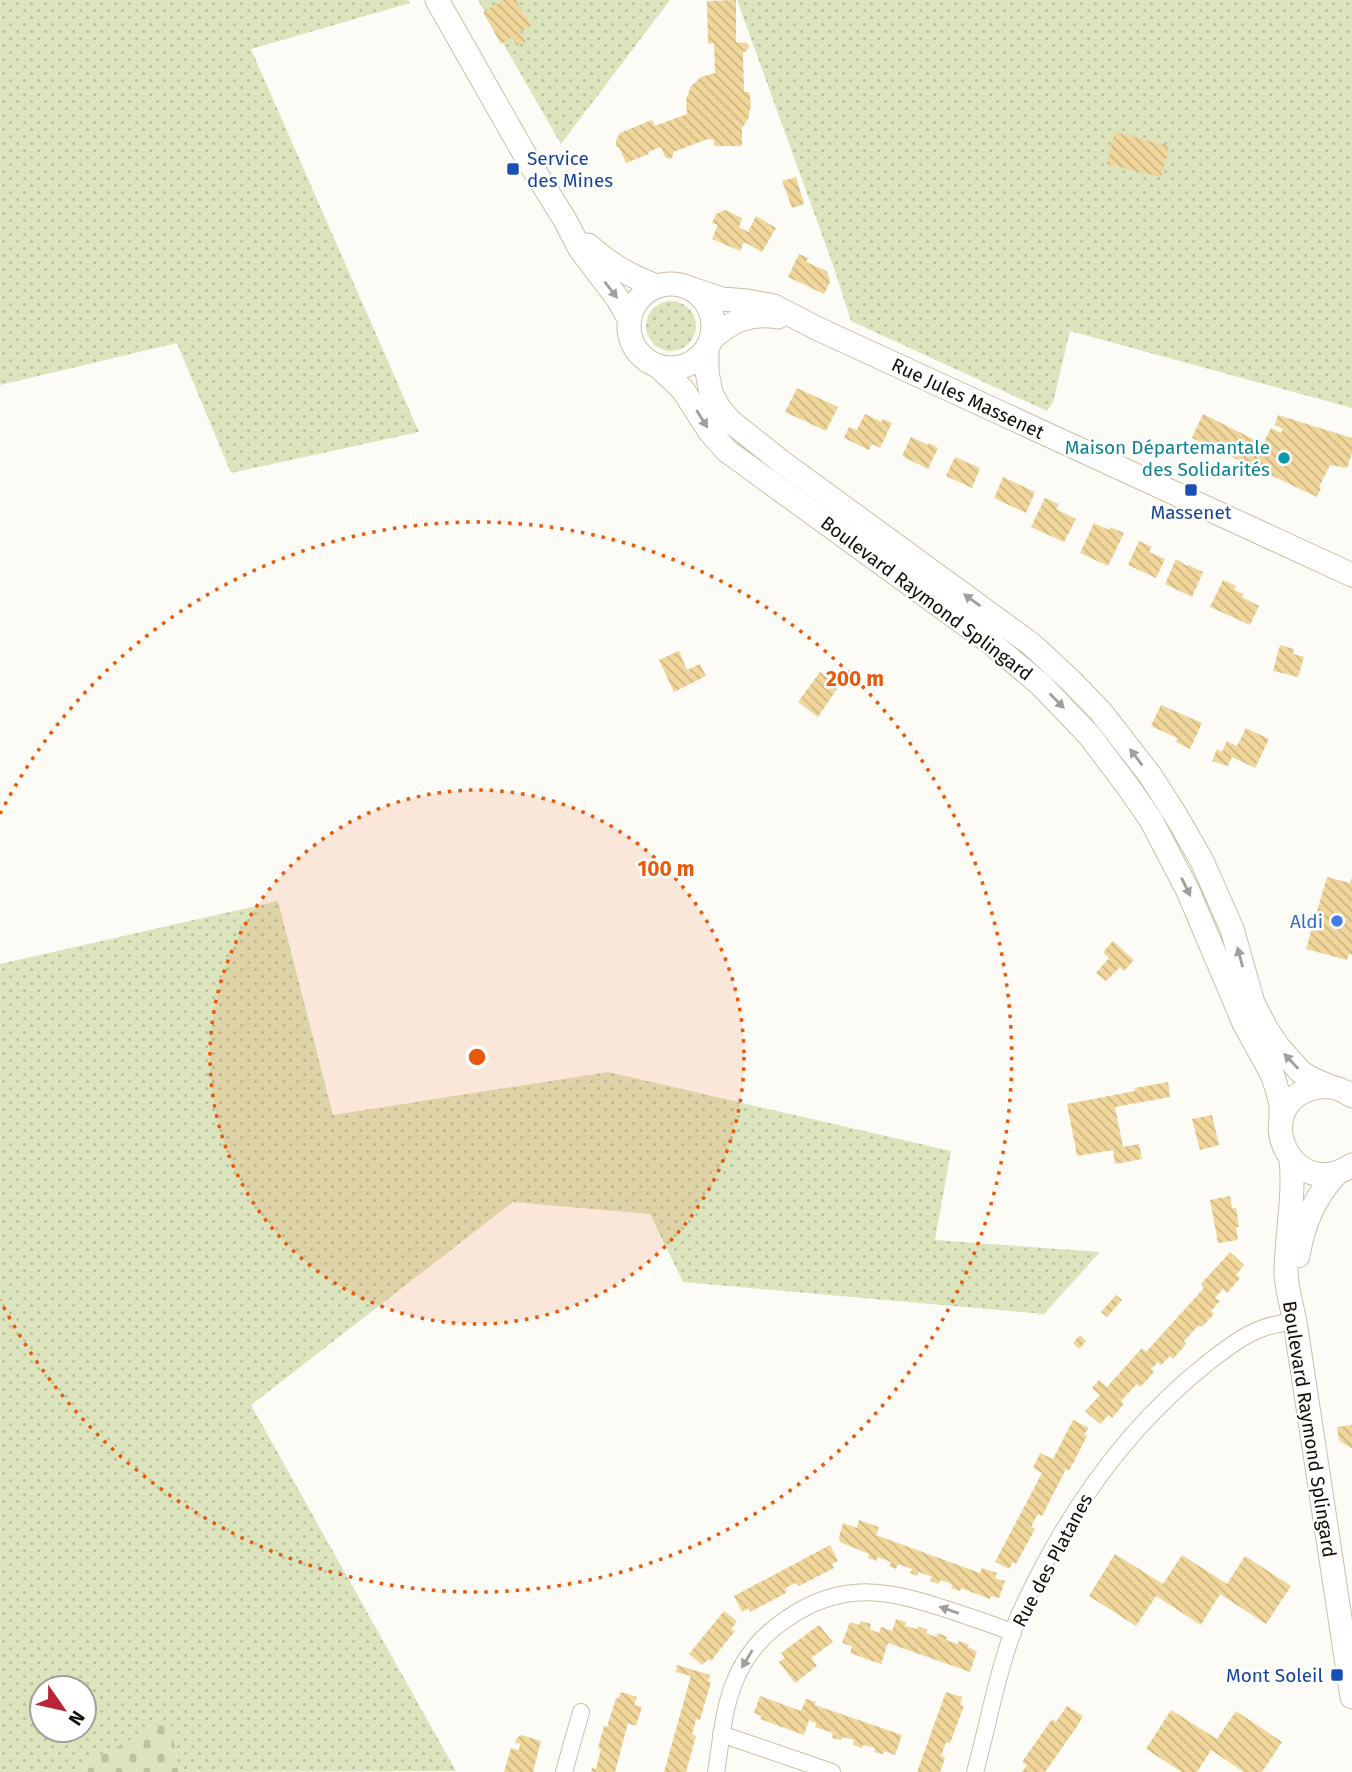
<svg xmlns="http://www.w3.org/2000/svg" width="1352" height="1772" font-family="'Fira Sans',sans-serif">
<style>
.green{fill:url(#green-dots);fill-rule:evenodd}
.cemetery{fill:url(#cemetery-stones)}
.building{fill:url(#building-back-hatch)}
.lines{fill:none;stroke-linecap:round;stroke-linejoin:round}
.street-casing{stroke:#cbbfa7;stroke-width:18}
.secondary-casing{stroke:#cbbfa7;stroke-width:25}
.street{stroke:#fff;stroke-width:16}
.secondary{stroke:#fff;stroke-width:23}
.oneway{fill:#a19f9c}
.ring{fill:none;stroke:#e8590c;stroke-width:3.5;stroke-dasharray:3.5 7}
.transit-dot{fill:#1a4fb4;stroke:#fff;stroke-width:2.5}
.culture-dot{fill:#0f9aa8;stroke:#fff;stroke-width:2.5}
.shop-dot{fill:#3f7fe0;stroke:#fff;stroke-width:2.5}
.labels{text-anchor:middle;stroke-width:5;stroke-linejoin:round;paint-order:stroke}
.transit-label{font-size:19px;fill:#164399;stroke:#fff;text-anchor:start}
.street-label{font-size:19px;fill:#130f07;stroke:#fff}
.culture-label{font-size:19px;fill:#0d838f;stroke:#fff;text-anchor:end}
.shop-label{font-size:19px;fill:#366cbe;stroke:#fff;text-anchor:end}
.centre{fill:#e8590c;stroke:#fff;stroke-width:3.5}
.ring-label{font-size:21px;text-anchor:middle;font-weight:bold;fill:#e8590c;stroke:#fff;stroke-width:5;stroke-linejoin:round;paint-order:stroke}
</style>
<defs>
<pattern id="green-dots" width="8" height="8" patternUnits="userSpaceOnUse" patternTransform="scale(1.75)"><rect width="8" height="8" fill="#dce4bd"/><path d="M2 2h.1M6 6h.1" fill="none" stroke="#bcc2a1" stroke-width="1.8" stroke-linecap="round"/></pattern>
<pattern id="cemetery-stones" width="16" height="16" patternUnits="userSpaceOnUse" patternTransform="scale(1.75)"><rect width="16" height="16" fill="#dce4bd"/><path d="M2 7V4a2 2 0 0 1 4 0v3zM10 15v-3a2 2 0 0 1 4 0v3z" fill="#bcc2a1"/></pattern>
<pattern id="building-back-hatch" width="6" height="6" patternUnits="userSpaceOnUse" patternTransform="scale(1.75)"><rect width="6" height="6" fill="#f0d69a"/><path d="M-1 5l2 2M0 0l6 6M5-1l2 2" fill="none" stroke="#cdb683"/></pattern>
</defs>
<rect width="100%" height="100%" fill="#fdfbf6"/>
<path class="green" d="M0,0H408L410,3L251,49L419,432L231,473L177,343L0,385Z
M478,0H670L561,144Z
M737,0H1352V408L1070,331L1053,402L1047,411L851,321L834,268Z
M646 326a25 25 0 1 1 50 0a25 25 0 1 1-50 0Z
M278,901L333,1115L608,1072L951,1151L935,1240L1100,1252L1044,1314L683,1282L650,1214L513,1202L251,1405L456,1771L179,1772L170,1719L82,1766L83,1772H0V964ZM42,1688H84V1730H42Z"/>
<path class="cemetery" d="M170,1718L179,1772H83L82,1766Z"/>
<path class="building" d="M504,0H516L531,26L520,32L526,41L517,46L512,37L501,44L483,12Z
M736,0V42L746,43L749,46L747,51L743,52L744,92H749L751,105L748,119L742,128V146H714V140L708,139L673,152V156L670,159L665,157L661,147L648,152L649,154L626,163L619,147H617L616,143V140L620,133L652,120L655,126L687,114L686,100L691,86L701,77L715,73L714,43L708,44L707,1Z
M1115,132L1169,146L1161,177L1107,164Z
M796,177L804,204L792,208L782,181Z
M725,210L742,218L739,227L748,232L756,216L776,228L762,252L744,242L740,251L712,239L718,225L712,223L716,214Z
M799,254L808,258L806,262L827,271L830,282L824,294L788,277Z
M797,388L838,407L826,431L785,412Z
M865,414L882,422L883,419L892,423L880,448L872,444L869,450L844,438L849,427L857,430Z
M1203,414L1263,444L1271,428L1281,433L1283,429L1275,425L1278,415L1352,438V453L1347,468L1330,465L1319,487L1321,488L1317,497L1192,438Z
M911,437L928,445L929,443L938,448L928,469L902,456Z
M955,457L980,468L972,488L946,476Z
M1003,477L1035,492L1026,513L994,498Z
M1045,498L1059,504L1056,509L1076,519L1064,542L1031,527Z
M1094,523L1109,530L1110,527L1124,533L1108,566L1080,553Z
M1139,541L1152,547L1149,552L1165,559L1156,578L1128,565Z
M1176,559L1187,566L1188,565L1203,572L1192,597L1165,584Z
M1223,580L1236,586L1234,590L1244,594L1242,597L1259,606L1250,625L1210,607Z
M1280,645L1294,649L1293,654L1304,657L1298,677L1273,671Z
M679,651L687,670L700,664L706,676L674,692L659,660Z
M820,672L839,686L818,717L798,702Z
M1161,705L1202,723L1190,749L1176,742L1177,738L1151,726Z
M1246,728L1269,739L1255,768L1232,757L1228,766L1212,761L1217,749L1222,752L1227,741L1237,746Z
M1327,877L1350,883L1352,878V955L1349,954L1347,960L1306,949Z
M1113,941L1134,960L1124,971L1120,967L1106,981L1096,973L1109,958L1103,952Z
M1168,1082L1170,1097L1115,1107L1123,1147L1139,1144L1142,1159L1115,1164L1113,1150L1077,1156L1067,1104L1135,1091V1088Z
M1212,1115L1219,1145L1200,1150L1192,1119Z
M1230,1196L1232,1208H1236L1239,1227H1236L1238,1240L1218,1243L1210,1200Z
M1230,1252L1244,1265L1236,1275L1240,1278L1227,1293L1223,1289L1215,1298L1220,1301L1211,1311L1214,1314L1202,1327L1199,1325L1184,1341L1186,1344L1173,1359L1170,1356L1161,1365L1158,1362L1151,1369L1154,1372L1147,1380L1140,1387L1137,1384L1121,1401L1124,1404L1112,1418L1109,1415L1100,1424L1085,1411L1100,1395L1092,1388L1099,1380L1107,1387L1142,1348L1146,1352L1204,1288L1201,1284Z
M1116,1295L1122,1300L1107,1317L1101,1312Z
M1080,1335L1086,1341L1079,1349L1073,1343Z
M1073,1420L1089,1428L1084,1434L1087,1436L1069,1471L1066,1469L1042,1516L1038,1514L1034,1521L1031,1527L1035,1529L1016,1564L1013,1562L1009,1569L995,1562L1042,1473L1033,1468L1040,1453L1053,1459Z
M1352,1425V1449L1339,1440L1337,1427Z
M859,1520L879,1527L876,1535L980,1573L982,1568L997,1573L995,1578L1005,1581L999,1598L991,1596L990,1599L961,1588L960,1591L951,1588L952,1584L940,1580L939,1584L930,1581L932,1577L919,1572L917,1576L910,1573L912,1569L898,1564L896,1569L889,1566L891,1562L878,1557L876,1561L868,1558L869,1554L840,1542L839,1537L843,1523L857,1528Z
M830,1545L838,1561L832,1564L834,1568L799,1586L796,1583L789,1586L785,1589L786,1593L750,1612L749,1608L742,1612L734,1596Z
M1115,1554L1163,1584L1182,1555L1227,1584L1245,1556L1291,1586L1266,1624L1220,1594L1201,1625L1156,1596L1136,1626L1089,1596Z
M724,1611L737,1621L731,1629L735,1631L711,1661L708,1659L702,1665L689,1654Z
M896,1619L906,1622L905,1626L917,1629L918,1626L927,1630L926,1633L936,1637L938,1633L947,1637L946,1640L958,1644L959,1641L968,1644V1647L977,1651L970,1672L888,1643L881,1664L850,1653L852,1646L842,1643L850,1622L859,1625L861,1621L871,1624L870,1629L879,1633L881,1627L892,1631Z
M819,1625L833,1642L811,1658L817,1666L795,1683L779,1662L785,1658L781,1653Z
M677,1665L710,1675L708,1681L711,1682L700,1720L696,1719L694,1727L692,1734L696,1736L686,1772H664L691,1676L676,1672Z
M621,1692L637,1697L634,1705L642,1707L636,1726L628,1723L615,1772H591L592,1768L596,1769L601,1749L598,1748L604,1726L607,1727L616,1698L618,1699Z
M946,1692L962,1697L960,1705L964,1706L950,1743L946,1742L944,1748L941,1756L945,1758L940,1772H917Z
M760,1696L801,1711L806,1699L816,1702L815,1705L902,1735L895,1755L884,1751L883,1754L874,1752L875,1748L863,1745L862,1748L853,1745L854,1740L843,1737L841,1740L832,1738L833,1733L815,1727L816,1723L809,1720L804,1735L760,1719L762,1716L754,1713Z
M1067,1706L1083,1716L1078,1725L1045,1772H1022L1027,1765L1022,1762L1052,1719L1056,1722Z
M1171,1710L1217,1739L1236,1711L1282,1742L1262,1772H1244L1211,1750L1197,1772H1182L1146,1749Z
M521,1735L541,1741L533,1772H504L511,1748L519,1750L520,1744L515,1743L516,1739Z"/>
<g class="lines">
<g class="street-casing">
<path id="street" d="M721,1734L832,1772
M564,1772L581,1712
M716,1772C721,1742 723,1711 734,1683C745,1655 763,1634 788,1618C845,1579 892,1591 952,1611C972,1618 993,1624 1013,1633
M975,1772C989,1721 998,1668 1018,1618C1026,1599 1036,1580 1046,1561C1088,1483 1140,1416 1210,1361C1237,1340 1260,1323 1295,1322"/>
</g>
<g class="secondary-casing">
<path id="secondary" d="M437,0L529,162L565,220L580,249L618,299L629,319
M588,245C609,264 631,277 657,286
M629 326a42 42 0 1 1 84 0a42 42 0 1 1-84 0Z
M692,289L722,299L747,301L774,306L814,327L1352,575
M711,339C732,321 750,312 778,317
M707,348V372L711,393L719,408L730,421L783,463L1031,644L1070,680L1101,712L1150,775L1175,814L1202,861L1232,929L1253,1003L1267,1030L1280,1049L1301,1072L1310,1078L1331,1087
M659,367L683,390L710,432L727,451L991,643L1040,684L1089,735L1129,788L1151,820L1188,891L1244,1023L1273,1076L1281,1103V1124
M1352,1096C1340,1087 1325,1084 1310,1089C1248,1110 1294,1205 1352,1165
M1291,1159C1295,1198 1286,1236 1286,1274C1287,1290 1292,1307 1295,1322L1352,1697
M1298,1256C1303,1224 1314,1197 1337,1173"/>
</g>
<use href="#street" class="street"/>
<use href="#secondary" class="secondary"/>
</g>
<defs><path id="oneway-solid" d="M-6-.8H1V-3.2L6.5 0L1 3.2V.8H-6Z" transform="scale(1.75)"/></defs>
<g class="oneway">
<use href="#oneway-solid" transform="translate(611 290) rotate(52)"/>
<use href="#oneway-solid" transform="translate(702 419) rotate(58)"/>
<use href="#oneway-solid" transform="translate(972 600) rotate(-144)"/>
<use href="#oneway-solid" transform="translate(1057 701) rotate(45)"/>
<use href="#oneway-solid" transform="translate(1136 757) rotate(-127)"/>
<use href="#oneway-solid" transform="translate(1186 887) rotate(64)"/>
<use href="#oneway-solid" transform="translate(1240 957) rotate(-105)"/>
<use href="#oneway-solid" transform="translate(1291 1061) rotate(-133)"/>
<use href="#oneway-solid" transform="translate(949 1610) rotate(-161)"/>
<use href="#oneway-solid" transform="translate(747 1659) rotate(121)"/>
</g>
<circle cx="477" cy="1057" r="267" fill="#e8590c" fill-opacity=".12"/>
<g class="ring">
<circle cx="477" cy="1057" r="267"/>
<path d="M0 814A535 535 0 1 1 0 1300"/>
</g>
<g class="transit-dot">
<rect x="506" y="162" width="14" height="14" rx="3.5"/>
<rect x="1184" y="483" width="14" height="14" rx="3.5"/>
<rect x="1330" y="1668" width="14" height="14" rx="3.5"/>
</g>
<circle class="culture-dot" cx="1284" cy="458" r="7"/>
<circle class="shop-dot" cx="1337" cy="921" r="7"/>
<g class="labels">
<g class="transit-label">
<text x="527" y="165">Service<tspan x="527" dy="22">des Mines</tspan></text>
<text x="1191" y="519" text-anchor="middle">Massenet</text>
<text x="1323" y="1682" text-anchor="end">Mont Soleil</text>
</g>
<g class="street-label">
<text transform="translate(968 398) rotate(25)" y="7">Rue Jules Massenet</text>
<text transform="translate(927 598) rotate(37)" y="7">Boulevard Raymond Splingard</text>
<text transform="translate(1310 1429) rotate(81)" y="7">Boulevard Raymond Splingard</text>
<text transform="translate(1052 1560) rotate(-62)" y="7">Rue des Platanes</text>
</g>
<g class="culture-label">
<text x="1270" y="454">Maison Départemantale<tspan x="1270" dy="22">des Solidarités</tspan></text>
</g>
<g class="shop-label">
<text x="1323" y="928">Aldi</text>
</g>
</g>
<circle cx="477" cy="1057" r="10" class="centre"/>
<g class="ring-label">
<text x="855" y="686">200 m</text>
<text x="666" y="876">100 m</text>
</g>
<g transform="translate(63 1709) rotate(124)"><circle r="33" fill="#ffffff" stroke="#a19f9c" stroke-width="2"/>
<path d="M0-5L12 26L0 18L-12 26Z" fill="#b72536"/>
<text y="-10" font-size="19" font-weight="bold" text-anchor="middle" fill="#130f07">N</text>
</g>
</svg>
